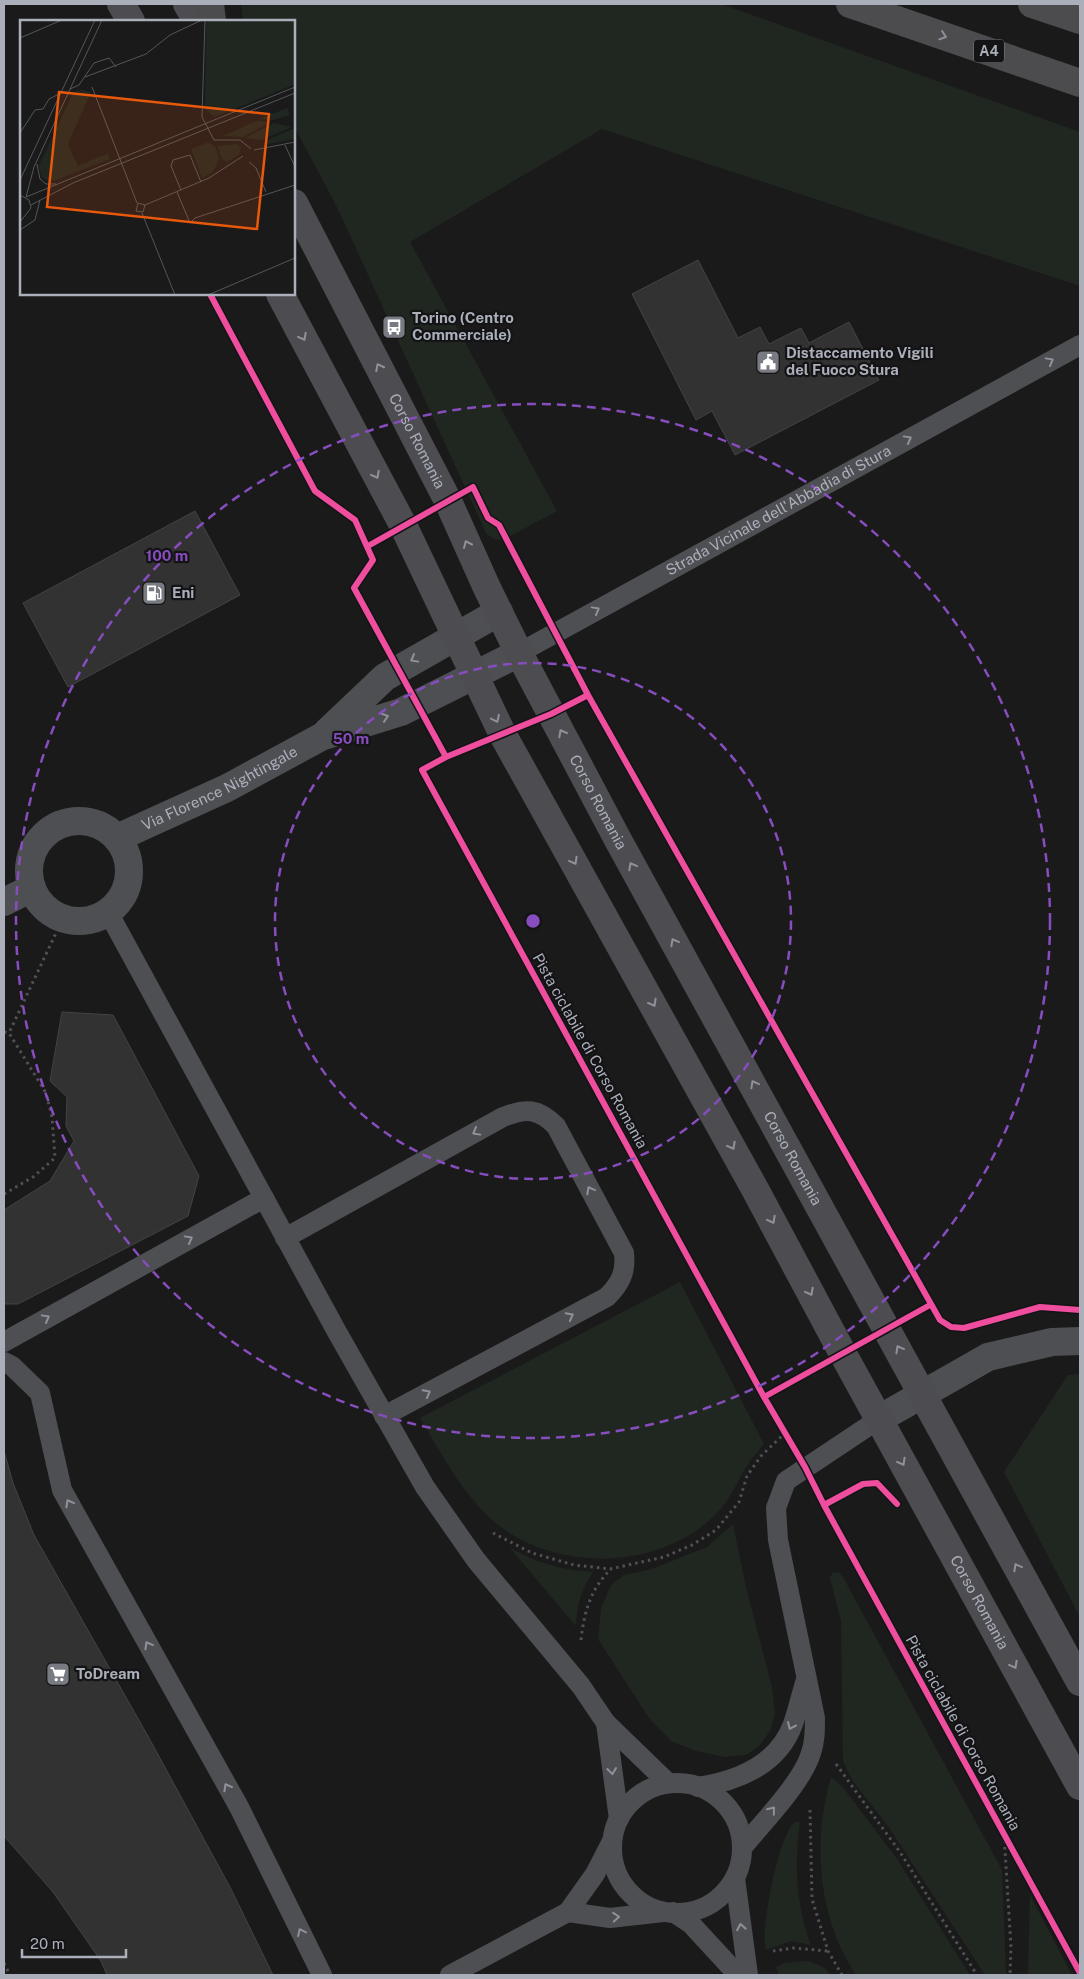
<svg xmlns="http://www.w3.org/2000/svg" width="1084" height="1979" font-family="'Public Sans',sans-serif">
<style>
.green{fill:#202721}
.building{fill:#323232;stroke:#424346}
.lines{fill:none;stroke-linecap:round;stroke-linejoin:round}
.path{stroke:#505154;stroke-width:3;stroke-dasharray:2.5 4;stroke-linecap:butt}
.lane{stroke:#4e4f53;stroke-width:20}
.street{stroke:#4e4f53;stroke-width:28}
.secondary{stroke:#4d4d51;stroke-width:28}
.highway{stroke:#4c4c4f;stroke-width:28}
.highway-bridge{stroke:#4c4c4f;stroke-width:28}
.cycleway-casing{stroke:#141416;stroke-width:9}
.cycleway{stroke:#ef4d9e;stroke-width:6}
.oneway{stroke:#8e919a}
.oneway2{stroke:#8f929a}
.oneway3{stroke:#8f929b}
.ring{fill:none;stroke:#874dbe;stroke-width:2.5;stroke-dasharray:9 6}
.labels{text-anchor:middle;stroke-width:4.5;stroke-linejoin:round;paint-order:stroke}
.shield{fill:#141416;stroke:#7e8089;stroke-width:1}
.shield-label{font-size:14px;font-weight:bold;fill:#abafba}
.poi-label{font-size:15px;font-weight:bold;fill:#abafba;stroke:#141416;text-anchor:start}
.street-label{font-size:15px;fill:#abafba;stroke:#141416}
.inset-road{fill:none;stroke:#54565a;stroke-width:1}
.view{fill:#e8590c;fill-opacity:0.15;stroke:#e8590c;stroke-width:2.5}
.inset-edge{fill:none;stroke:#abafba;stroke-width:2.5}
.centre{fill:#874dbe;stroke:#141416;stroke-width:2.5}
.ring-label{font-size:15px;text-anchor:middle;font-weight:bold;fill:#874dbe;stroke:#141416;stroke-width:4.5;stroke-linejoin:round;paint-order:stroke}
</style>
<rect width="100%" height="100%" fill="#1a1a1a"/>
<path class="green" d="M241,4H721L1080,132V286L602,129L410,242L557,511L503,540L493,539L486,533L337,207L294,126V21H243Z
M680,1282L764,1444C755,1455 746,1465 740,1478C732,1493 725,1506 712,1518C653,1573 544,1572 487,1515C459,1488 440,1451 420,1418Z
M1080,1374V1617L1004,1472L1068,1375Z
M733,1524L746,1587L772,1687L775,1714L770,1731L759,1746L746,1755L725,1757L696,1751L671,1741L649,1718L598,1639L601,1608L611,1585L624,1575L652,1569L707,1547Z
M509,1547C536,1563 562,1570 593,1572C581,1590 577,1604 576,1626Z
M833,1572L839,1573L843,1577L1002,1870L1006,1975H985L890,1829L852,1780L843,1761L841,1621L830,1578Z
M831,1777L842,1786L897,1859L970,1975H856C818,1918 812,1842 831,1777Z
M795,1822H800C794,1862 796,1906 811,1945L791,1941L766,1950C760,1930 779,1833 795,1822Z
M1030,1895L1072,1975H1028Z
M809,1961L825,1968L830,1975H779L776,1967L785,1963Z"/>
<path class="building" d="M698,260L738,338L760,327L769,344L801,328L809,343L849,322L879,380L735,455L712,411L696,420L632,294Z
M195,511L240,595L68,687L23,603Z
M62,1012L113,1015L199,1176L188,1216L18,1304H4V1210L50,1181L74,1141L66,1126L67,1097L50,1081Z
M4,1451L13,1483L34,1535L149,1738L231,1889L273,1975H107L101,1961L53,1892L4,1836Z"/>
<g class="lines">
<path class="path" d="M4,1032L9,1033
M4,1194L33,1177L55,1158L52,1117L46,1093L9,1033L63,918
M493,1533L532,1553L574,1565L610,1569L664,1557L692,1545L716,1530L739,1502L747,1476L761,1456L785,1433
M581,1640C584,1613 590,1590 610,1570
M836,1764L900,1852L977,1975
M810,1810L812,1899L828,1951L842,1975
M1004,1834L1011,1947L1010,1975
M773,1951L793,1948L828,1951
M4,1963L10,1975"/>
<g class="lane">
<path id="s1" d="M519,653L1080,345"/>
<path d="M108,912L337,1332L425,1487L476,1560L581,1686L606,1723L668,1783"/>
<path d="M285,1238L503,1117C526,1108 538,1108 556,1126L624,1253C626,1272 621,1283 607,1297L384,1416"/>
<path d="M4,1342L264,1198"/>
<path d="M4,1362L12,1366L40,1393L62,1490L239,1807L322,1975"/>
<path d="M606,1723L619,1819"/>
<circle cx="677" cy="1848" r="65"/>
<path d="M698,1787C738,1781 778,1765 793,1724C798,1710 801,1695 806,1680"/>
<path d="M742,1848C762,1823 802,1783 811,1753C815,1742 815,1730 815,1718L778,1540L776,1508L786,1481L879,1419"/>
<path d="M735,1878L748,1975"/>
<path d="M568,1912L610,1918L663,1912"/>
<path d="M673,1912L691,1924L738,1975"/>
<path d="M450,1975L568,1912L595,1874L612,1841"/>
</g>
<g class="street">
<path d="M327,732L385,677L499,612"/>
<circle cx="79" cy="871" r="50"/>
<path id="s2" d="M117,838L227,788L321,737L401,712L519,653"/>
<path d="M4,902L32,888"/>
<path d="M879,1419L988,1357L1052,1342L1080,1341"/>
</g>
<g class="secondary">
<path d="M121,4L131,21"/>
<path d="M187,4L197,21"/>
<path id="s3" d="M294,203L448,501L487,588L519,653L617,838L1080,1682"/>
<path id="s4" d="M280,294L403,525L503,735L756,1191L842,1352L1080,1786"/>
</g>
<path class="highway" d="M210,4L212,21
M850,4L897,20"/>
<path class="highway-bridge" d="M1032,4L1080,20
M897,20L1080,83"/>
<g class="cycleway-casing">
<path id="cycleway" d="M210,294L315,491L355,520L373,560L354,588L446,757L422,770L764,1397L805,1467L824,1505L863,1484L877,1483L897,1504
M368,546L473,487L488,518L499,525L588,695L551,714L446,757
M588,695L940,1320L951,1327L964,1328L1040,1307L1080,1310
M764,1397L930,1305
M824,1505L1080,1973"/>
</g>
<use href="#cycleway" class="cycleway"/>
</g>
<defs><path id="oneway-chevron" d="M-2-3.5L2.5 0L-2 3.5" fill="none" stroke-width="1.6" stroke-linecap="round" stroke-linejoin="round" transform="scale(1.25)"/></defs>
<use class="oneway" href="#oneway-chevron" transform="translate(943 36) rotate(19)"/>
<g class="oneway2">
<use href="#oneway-chevron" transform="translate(303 337) rotate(62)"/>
<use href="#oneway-chevron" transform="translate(379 367) rotate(-117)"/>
<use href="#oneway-chevron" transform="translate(376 475) rotate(62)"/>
<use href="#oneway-chevron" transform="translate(467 544) rotate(-114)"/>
<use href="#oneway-chevron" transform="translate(496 719) rotate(65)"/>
<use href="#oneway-chevron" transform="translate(562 733) rotate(-118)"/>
<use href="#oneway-chevron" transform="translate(574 861) rotate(61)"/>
<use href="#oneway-chevron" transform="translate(632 866) rotate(-118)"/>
<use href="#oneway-chevron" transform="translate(674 942) rotate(-119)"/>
<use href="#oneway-chevron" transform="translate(653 1003) rotate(61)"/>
<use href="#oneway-chevron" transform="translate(754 1084) rotate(-119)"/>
<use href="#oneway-chevron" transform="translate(732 1146) rotate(61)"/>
<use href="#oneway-chevron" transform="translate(772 1220) rotate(62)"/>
<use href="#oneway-chevron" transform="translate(810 1292) rotate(62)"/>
<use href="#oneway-chevron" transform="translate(899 1349) rotate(-119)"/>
<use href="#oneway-chevron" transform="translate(902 1462) rotate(61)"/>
<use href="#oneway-chevron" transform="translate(1017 1567) rotate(-119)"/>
<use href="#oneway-chevron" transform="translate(1014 1665) rotate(61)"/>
</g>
<g class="oneway3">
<use href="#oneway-chevron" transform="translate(1050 361) rotate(-29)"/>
<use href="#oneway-chevron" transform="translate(908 439) rotate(-29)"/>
<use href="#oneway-chevron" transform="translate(596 610) rotate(-29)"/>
<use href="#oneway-chevron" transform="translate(414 659) rotate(151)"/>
<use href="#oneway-chevron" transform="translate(385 717) rotate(-18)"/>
<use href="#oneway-chevron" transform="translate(476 1132) rotate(151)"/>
<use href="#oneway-chevron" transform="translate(590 1190) rotate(-118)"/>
<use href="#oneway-chevron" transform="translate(189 1239) rotate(-29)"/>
<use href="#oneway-chevron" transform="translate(570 1316) rotate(-28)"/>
<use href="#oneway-chevron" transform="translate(46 1318) rotate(-29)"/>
<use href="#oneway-chevron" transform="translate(427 1393) rotate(-28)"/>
<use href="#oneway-chevron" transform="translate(69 1503) rotate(-119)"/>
<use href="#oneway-chevron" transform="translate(148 1645) rotate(-119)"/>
<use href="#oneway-chevron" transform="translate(791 1726) rotate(114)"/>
<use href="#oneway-chevron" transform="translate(612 1771) rotate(83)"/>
<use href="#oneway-chevron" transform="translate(227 1787) rotate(-119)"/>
<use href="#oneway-chevron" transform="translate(772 1810) rotate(-51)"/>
<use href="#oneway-chevron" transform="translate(616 1917) rotate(-4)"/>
<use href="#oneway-chevron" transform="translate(741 1927) rotate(-100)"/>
<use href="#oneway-chevron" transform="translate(301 1932) rotate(-116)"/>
</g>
<g class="ring">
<circle cx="533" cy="921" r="258"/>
<circle cx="533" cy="921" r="517"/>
</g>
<defs>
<g id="bus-square" transform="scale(1.25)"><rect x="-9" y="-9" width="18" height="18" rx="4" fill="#787b82" stroke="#141416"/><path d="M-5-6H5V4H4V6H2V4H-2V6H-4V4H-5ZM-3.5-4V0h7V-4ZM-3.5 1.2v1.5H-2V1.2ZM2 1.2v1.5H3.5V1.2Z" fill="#fff"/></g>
<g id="civic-square" transform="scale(1.25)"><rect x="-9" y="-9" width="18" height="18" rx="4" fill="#787b82" stroke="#141416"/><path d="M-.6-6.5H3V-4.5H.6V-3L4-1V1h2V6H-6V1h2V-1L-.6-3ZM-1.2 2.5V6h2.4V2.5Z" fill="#fff"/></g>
<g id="fuel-square" transform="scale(1.25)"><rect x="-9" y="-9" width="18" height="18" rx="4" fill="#787b82" stroke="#141416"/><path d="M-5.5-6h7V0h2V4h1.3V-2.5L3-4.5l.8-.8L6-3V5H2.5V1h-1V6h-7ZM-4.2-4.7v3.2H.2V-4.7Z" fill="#fff"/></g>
<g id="supermarket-square" transform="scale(1.25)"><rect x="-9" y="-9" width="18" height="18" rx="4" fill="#787b82" stroke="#141416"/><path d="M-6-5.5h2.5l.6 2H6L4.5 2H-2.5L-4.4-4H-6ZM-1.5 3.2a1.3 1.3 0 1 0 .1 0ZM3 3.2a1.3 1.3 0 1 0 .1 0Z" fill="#fff"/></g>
</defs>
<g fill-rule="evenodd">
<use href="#bus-square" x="394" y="327"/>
<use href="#civic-square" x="768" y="362"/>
<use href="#fuel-square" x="154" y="593"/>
<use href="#supermarket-square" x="58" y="1674"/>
</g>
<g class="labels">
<rect class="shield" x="974" y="39.5" width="30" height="23" rx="4"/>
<g class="shield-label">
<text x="989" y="56">A4</text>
</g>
<g class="poi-label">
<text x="412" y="323">Torino (Centro<tspan x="412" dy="17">Commerciale)</tspan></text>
<text x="786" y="358">Distaccamento Vigili<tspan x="786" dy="17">del Fuoco Stura</tspan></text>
<text x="172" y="598">Eni</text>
<text x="76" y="1679">ToDream</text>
</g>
<g class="street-label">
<text dy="5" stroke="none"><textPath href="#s3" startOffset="268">Corso Romania</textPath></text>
<text dy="5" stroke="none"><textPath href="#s1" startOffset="296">Strada Vicinale dell'Abbadia di Stura</textPath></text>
<text dy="5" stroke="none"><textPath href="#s2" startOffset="114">Via Florence Nightingale</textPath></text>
<text dy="5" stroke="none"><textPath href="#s3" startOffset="672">Corso Romania</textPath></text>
<text transform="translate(590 1051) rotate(61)" y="5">Pista ciclabile di Corso Romania</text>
<text dy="5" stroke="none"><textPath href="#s3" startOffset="1078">Corso Romania</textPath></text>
<text dy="5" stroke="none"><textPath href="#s4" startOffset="1484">Corso Romania</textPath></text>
<text transform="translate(963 1733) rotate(61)" y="5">Pista ciclabile di Corso Romania</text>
</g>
</g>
<g transform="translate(20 20)">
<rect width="275" height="275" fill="#1a1a1a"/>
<path d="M192,0H275V64L194,97L185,89L186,3ZM61,69L71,72L48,124L58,146L88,133L90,139L34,161L26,160L21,156L19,145L53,73ZM267,88L270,95L253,100L239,99ZM236,101L251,102L223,117L203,116ZM254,103L272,107L241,120L225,118ZM275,108V119L244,125L245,121ZM189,122L196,128L199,139L193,152L182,158L171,129ZM217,124L221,127L219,135L207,142L202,139L197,126Z" fill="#202721"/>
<path class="inset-road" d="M185,0L182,97L194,120H220L231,129M0,18L42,0M65,57L126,34L150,15L182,0M72,67L117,183M50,69L59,65L74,43L89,38L96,47M0,113L15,90L23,89L29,79L41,73M265,125L275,147M234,130L275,122M229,142L236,148L246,172M17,144L20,159L26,164H36M0,160L75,0M161,170L151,146L153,140L170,135L181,162M157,172L170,203L175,198L275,165M0,175L9,180L11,188L0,202M6,177L275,67M6,177L14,147L82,0M11,185L53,163L275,73M125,185L123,192L116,191L118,183L125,185L189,158L223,136M122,193L155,275M0,210L15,200L20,180M188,275L275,238"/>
<path class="view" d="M39,72L249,94L237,209L27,187Z"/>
<rect width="275" height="275" class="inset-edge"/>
</g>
<circle cx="533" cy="921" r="8" class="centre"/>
<g class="ring-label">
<text x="167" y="561">100 m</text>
<text x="351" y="744">50 m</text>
</g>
<rect width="1084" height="1979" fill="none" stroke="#abafba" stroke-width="10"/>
<path d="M22 1949v8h104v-8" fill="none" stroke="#abafba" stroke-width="2.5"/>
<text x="30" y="1949" font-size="15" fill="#abafba" stroke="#141416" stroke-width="4" paint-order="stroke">20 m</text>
</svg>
